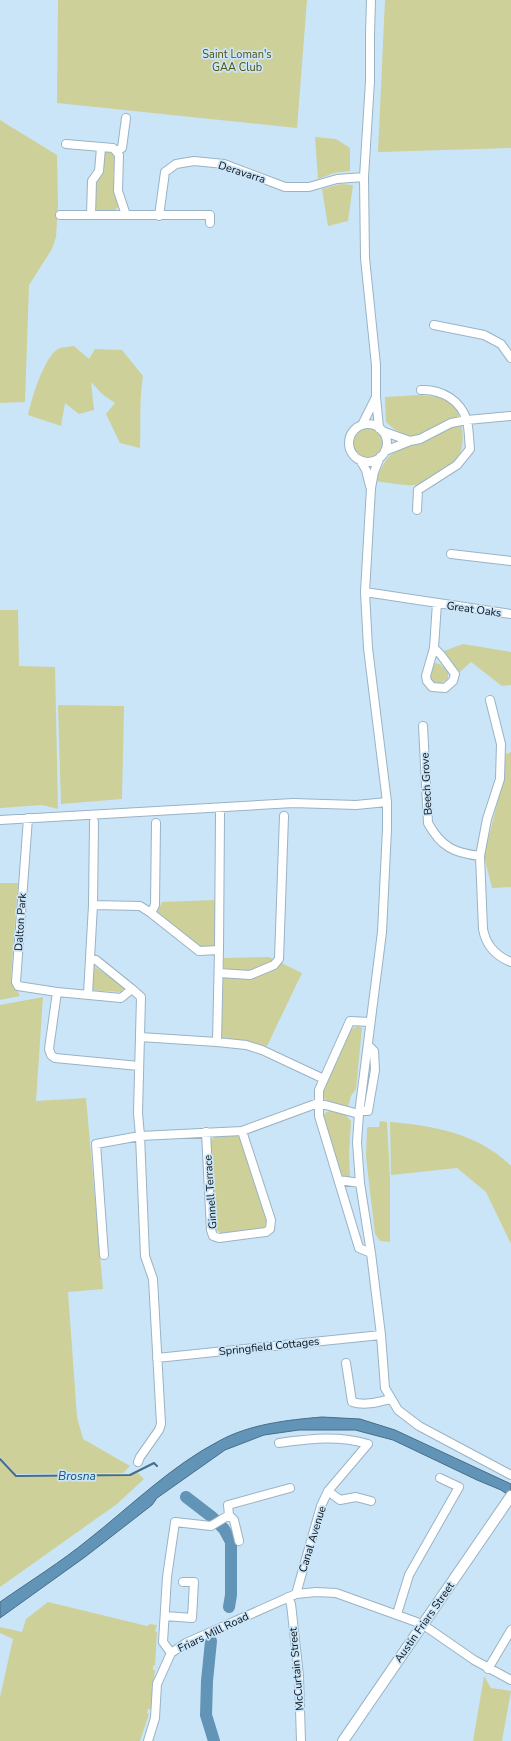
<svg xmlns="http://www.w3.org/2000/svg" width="511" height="1741" font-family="'Nunito Sans',sans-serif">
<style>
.green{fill:#cdd098}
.water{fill:#6194b6;stroke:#476d87}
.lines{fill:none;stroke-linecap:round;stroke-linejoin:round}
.stream{stroke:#476d87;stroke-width:2}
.river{stroke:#6194b6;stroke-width:12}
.minor-casing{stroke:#9ab3c4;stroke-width:10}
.major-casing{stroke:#9ab3c4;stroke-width:12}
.minor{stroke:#fff;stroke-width:8}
.major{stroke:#fff;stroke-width:10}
.labels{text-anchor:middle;stroke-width:3.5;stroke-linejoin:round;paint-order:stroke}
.park-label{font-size:11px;fill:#515210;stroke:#cbe5f8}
.street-label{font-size:11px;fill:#091218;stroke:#cbe5f8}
.water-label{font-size:12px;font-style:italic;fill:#135174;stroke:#cbe5f8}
</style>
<rect width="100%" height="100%" fill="#cbe5f8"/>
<path class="green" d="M58,0H307L297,128L57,103Z
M385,0H511V148L378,152Z
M0,120L57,155L58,206L56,237L52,249L29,285L25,402L0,403Z
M315,137L336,139L350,148V171L334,173L318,179Z
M105,151L115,153L116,157L113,175L119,206L115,210H97L94,208L95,182L102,154Z
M341,184L353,185L348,221L328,226L322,189Z
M74,346L89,359L95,349L122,350L143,376C139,399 141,424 140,448L120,443L106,414L115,403L102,394L91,382L94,410L79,414L65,403L61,426L28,415C31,400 44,357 58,349C62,347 69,347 74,346Z
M420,395C426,396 442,397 447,400C462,408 466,439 460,453C456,462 425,484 415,485C405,486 392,483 381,482L376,481C386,454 392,452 417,440L394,429L386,422L385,397Z
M353 443a16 16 0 1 1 32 0a16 16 0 1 1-32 0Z
M0,610H18L19,666L55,667L58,809L42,805L0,808Z
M463,644L511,652V685L502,686L471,662L460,672L444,651Z
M434,663L440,664L448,672V679L439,684L429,679L431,664Z
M60,705L124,706L122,799L61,804L58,706Z
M511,752V887L492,888L484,856L503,780L506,754Z
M0,883H18L11,977L20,996L0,1000Z
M215,900V947H199L157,912L162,902Z
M269,957L302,973L267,1046L223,1038L221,1035L224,958Z
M89,963L125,987L122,992L87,990Z
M43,997L36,1101L86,1098L103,1289L68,1292L77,1417L83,1439L130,1466L123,1473L16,1474L0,1457V1005Z
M358,1026L362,1028L356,1089L351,1096L348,1107L331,1103L322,1097V1089L351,1029Z
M332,1110L348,1114L347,1117L351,1121L349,1153L350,1178L344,1177L339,1170L323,1116L325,1113Z
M380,1121L387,1122L390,1178V1242L380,1241L375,1234L366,1157L367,1129L368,1127H379Z
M390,1122C426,1125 464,1131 494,1152C500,1156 506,1161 511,1166V1244L486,1192L457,1168L391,1175Z
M237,1135L241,1140L268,1221L265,1229L222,1234L214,1228L209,1142L215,1137Z
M0,1459L17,1476L130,1475L137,1472L144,1479L117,1504L0,1587Z
M48,1602L147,1626L150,1624L157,1625L155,1631L157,1632L155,1665L153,1666V1670H155L151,1709H148L147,1713L149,1714L140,1741H0V1697L13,1639L0,1633V1627L22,1632L26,1619Z
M484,1676L491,1688L511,1691L502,1741H473Z"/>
<path class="water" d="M322,1417L360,1419L395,1430L511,1484V1497L501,1490L477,1480L393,1440L355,1430H299L264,1435L225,1450L157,1498L152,1505L85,1557L0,1618V1602C30,1581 61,1562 89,1539C131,1506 171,1466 219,1441C250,1424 287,1420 322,1417Z"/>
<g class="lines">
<path class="stream" d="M0,1459L16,1476L130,1475L154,1463L157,1466"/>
<path class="river" d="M186,1497L212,1517L224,1529L231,1542V1595L229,1607
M211,1641L207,1681L206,1715L214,1741"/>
<g class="minor-casing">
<path id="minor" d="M371,0L370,34V81L364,177L365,258L376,365V397L379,428
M126,118L122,148L116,151L119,155L118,191L126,215
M66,144L113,148L116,151
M60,215H210V223
M91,215L92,181L99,171L101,148
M159,216L165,172L176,164L194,161L224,164L285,187H309L337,179L364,177
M434,325L484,335L501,344L511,358
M349 443a19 19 0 1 1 38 0a19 19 0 1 1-38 0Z
M362,425L375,399
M382,431L410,441
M385,451L410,441L420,439L451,423L467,420L511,416
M380,457L374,472L371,488L365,592L368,648L387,802V829L382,932L359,1114L357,1142L360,1183L371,1253L381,1335L385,1388L398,1410L419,1426L511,1475
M360,460L366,470L370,486
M417,510L418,490L457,465L470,449C469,440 469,429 467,421C461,400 441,389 421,390
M451,554L511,561
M365,592L511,614
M434,648L441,655L455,674L453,681L445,688L432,687L427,681L426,676L434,648L437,603
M490,700L501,744L500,779L487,819L480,856L483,929C486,946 496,956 511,962
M423,726L428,823C441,847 454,853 480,856
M28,818L16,982L18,986L57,992L121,998L132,989L141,997L138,1113L140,1136L96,1144L104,1255
M0,820L293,803L356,805L387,802
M93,905L140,906L151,913L199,951L219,950L217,1042L140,1037
M151,913L155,905L156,823
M219,950L220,814
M90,958L96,960L132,989
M219,973L250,975L274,965L279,959L284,816
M57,992L49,1049L51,1055L55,1058L139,1066
M88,994L93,905L94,822
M370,1022L350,1021L319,1090V1116L359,1248L371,1253
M217,1042L246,1045L262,1050L324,1079
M360,1111H368L375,1070L374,1051L368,1045
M206,1132L211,1230L213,1236L219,1238L266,1232L270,1229L271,1220L242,1131
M339,1180L360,1183
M157,1358L381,1335
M346,1363L352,1402C365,1406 378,1402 390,1399
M279,1443C310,1439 337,1435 368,1444L328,1491L321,1506L296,1594
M138,1462L140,1457L159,1430L161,1424L153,1279L145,1256L140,1136L242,1131L318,1103L359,1114
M328,1491L340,1500L356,1497L371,1501
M229,1515L234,1520L239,1541
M288,1597L291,1604L299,1676L301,1741
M397,1614L409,1575L459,1487L440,1478
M165,1616L192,1618L194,1582H183
M171,1653L163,1642L167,1577L175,1522L211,1526L229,1515L228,1505L290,1488
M488,1669L511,1630
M148,1741L155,1718L157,1684L171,1653L186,1643L296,1594L316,1592L336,1593L422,1624L474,1660L511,1680"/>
</g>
<g class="major-casing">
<path id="major" d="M343,1741L511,1496"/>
</g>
<use href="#minor" class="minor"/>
<use href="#major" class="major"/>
</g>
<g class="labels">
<g class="park-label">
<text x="237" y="58">Saint Loman's<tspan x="237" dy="13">GAA Club</tspan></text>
</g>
<g class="street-label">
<text transform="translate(242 172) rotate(18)" y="4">Deravarra</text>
<text transform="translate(474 609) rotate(8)" y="4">Great Oaks</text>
<text transform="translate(426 784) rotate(-93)" y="4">Beech Grove</text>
<text transform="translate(20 922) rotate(-86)" y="4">Dalton Park</text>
<text transform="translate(210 1192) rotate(-94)" y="4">Ginnell Terrace</text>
<text transform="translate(269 1346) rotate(-6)" y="4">Springfield Cottages</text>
<text transform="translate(312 1539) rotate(-73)" y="4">Canal Avenue</text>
<text transform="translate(424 1622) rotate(-55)" y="4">Austin Friars Street</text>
<text transform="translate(213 1632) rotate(-26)" y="4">Friars Mill Road</text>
<text transform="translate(296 1669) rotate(-95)" y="4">McCurtain Street</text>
</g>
<g class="water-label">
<text x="77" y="1480">Brosna</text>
</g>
</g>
</svg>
